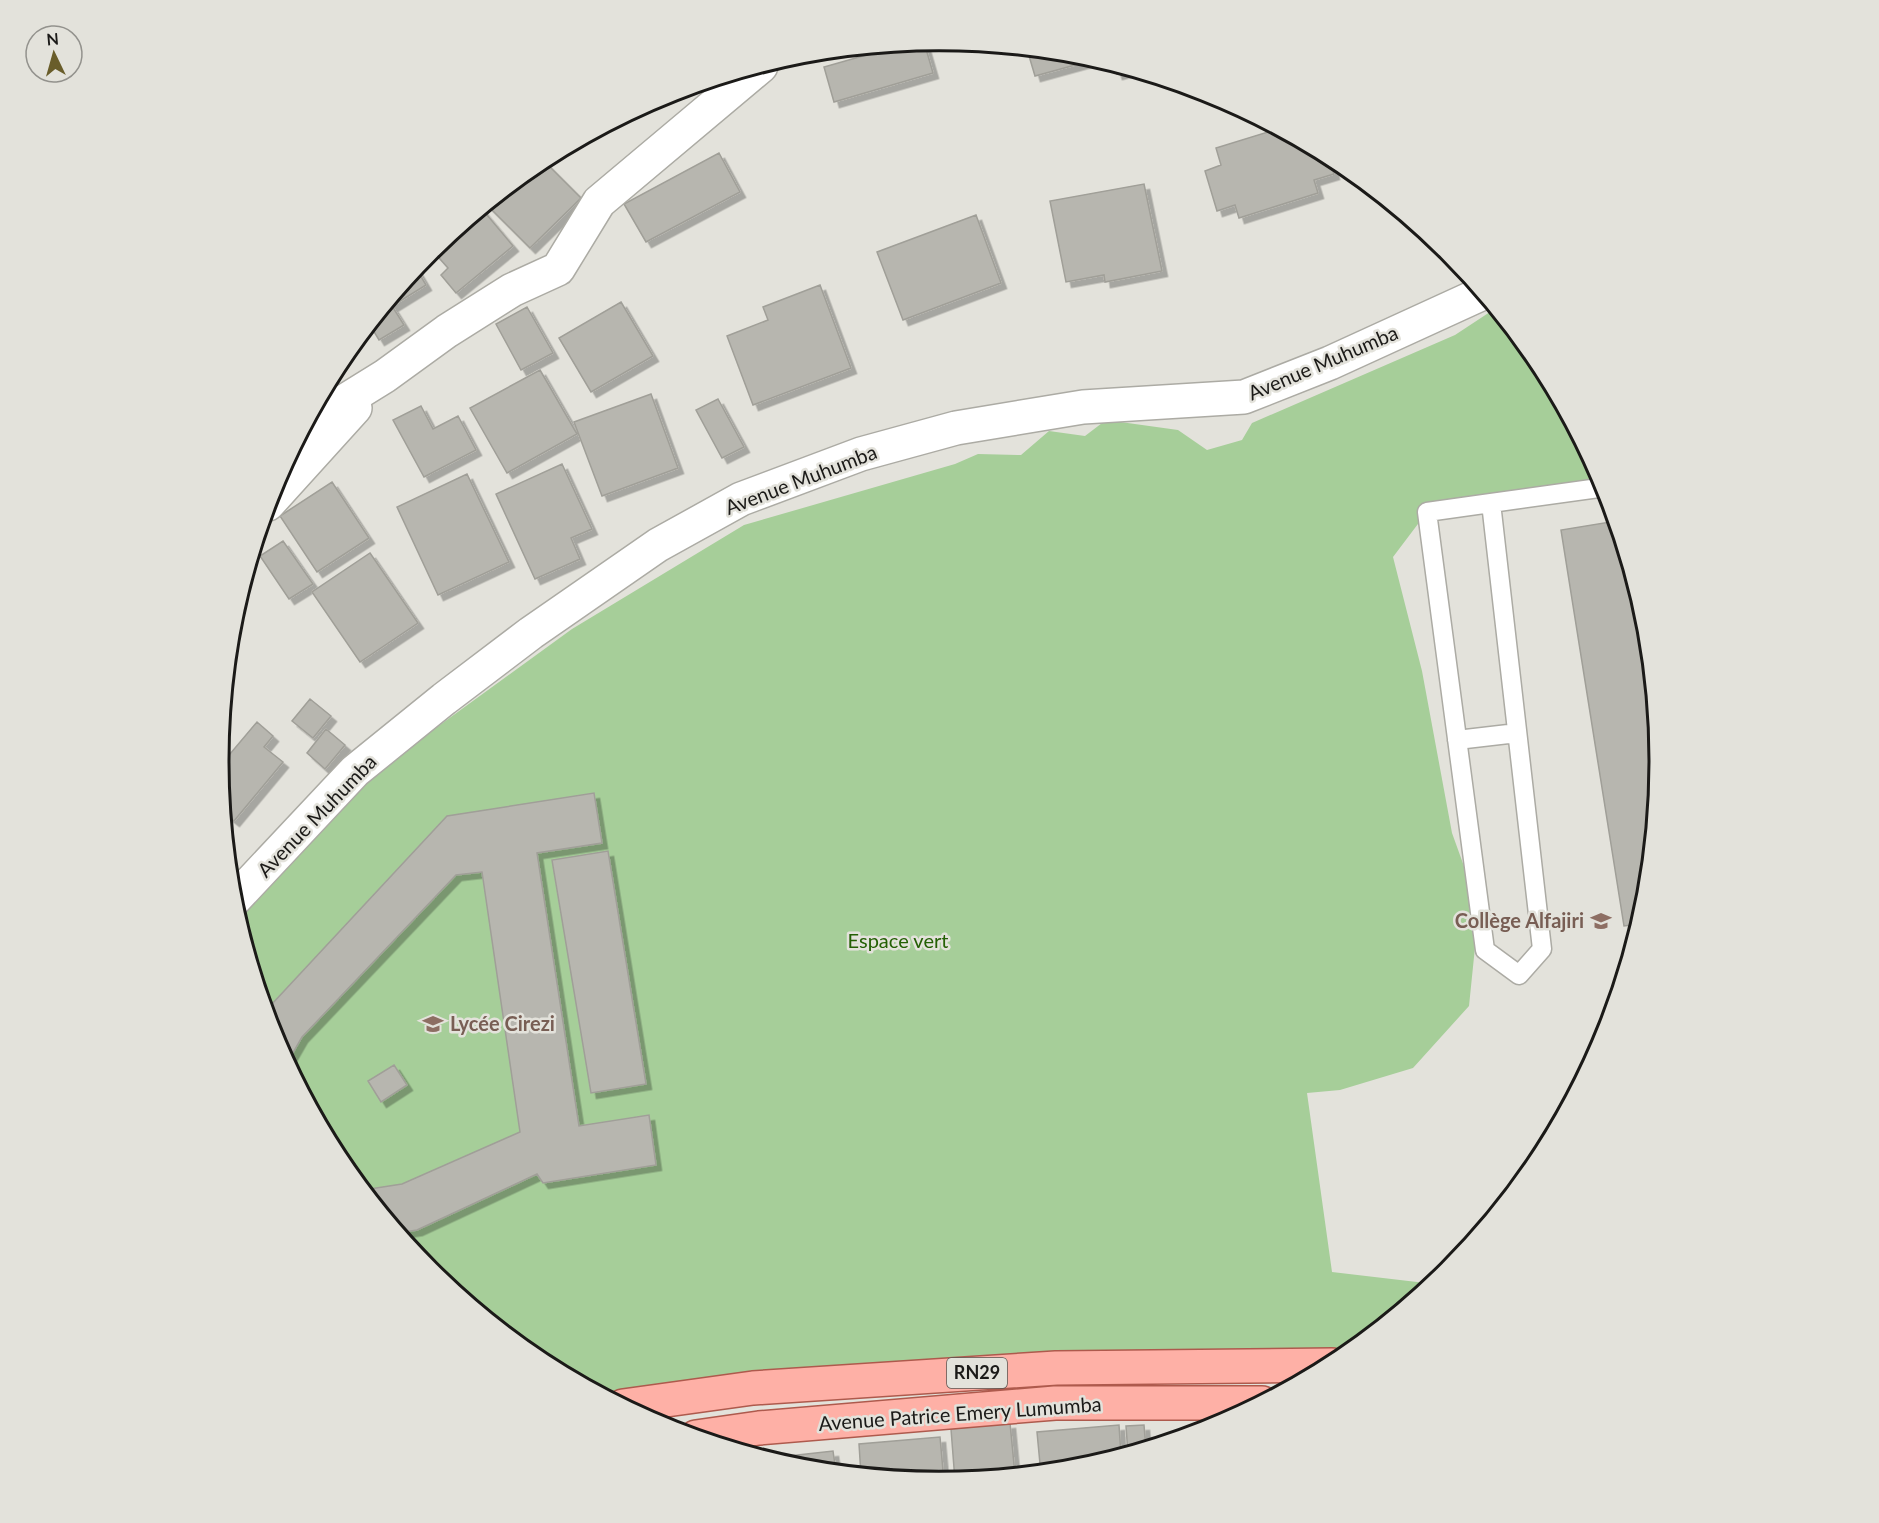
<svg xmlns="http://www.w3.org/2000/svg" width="1879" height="1523" font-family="Lato,sans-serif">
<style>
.green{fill:#a6ce99}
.building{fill:#b7b6af;stroke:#a09f98;stroke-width:1.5;filter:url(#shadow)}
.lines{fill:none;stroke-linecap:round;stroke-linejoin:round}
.service-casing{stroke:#acaba4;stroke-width:21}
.minor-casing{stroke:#acaba4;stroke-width:36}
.primary-casing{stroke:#ae5a4d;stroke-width:36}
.service{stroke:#fff;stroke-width:18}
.minor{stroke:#fff;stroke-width:33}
.primary{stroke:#feb0a6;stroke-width:33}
.labels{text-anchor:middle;stroke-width:5;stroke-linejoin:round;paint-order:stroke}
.shield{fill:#e3e2db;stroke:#575652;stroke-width:1.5}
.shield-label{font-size:18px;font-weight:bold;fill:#1b1a18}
.street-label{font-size:20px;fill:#1b1a18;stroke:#e3e2db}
.education-label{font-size:20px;font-weight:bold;fill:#785e54;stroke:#e3e2db;text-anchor:end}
.park-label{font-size:20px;fill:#246005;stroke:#e3e2db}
.rim{fill:none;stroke:#1b1a18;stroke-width:3}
</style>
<defs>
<filter id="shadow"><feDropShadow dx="5.5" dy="5.5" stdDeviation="0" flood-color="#0004"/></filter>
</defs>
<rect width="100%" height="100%" fill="#e3e2db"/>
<path class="green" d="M1496,308L1539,361L1606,486L1427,512L1393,557L1422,671L1452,833L1479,908L1469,1006L1413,1068L1340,1090L1307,1093L1332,1272L1434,1284L1340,1361L624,1406L539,1361L429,1271L340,1162L273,1037L236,915L356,786L572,629L744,525L955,464L978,454L1021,455L1049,431L1085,436L1106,420L1178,430L1207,450L1242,440L1252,423L1455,335Z"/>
<path class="building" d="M924,42L933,73L834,102L824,67L905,44Z
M1027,49L1080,54L1097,59L1035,76Z
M1114,65L1132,70L1117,74Z
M1278,129L1329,156L1334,174L1314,180L1318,193L1239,218L1235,205L1217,211L1205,171L1221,165L1216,148Z
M719,153L740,192L646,242L624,204Z
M546,163L581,198L530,248L487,205L523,175L528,180Z
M1144,184L1162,271L1105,282L1104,275L1066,282L1050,201Z
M482,209L513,246L456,293L441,275L448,268L432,250Z
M976,215L1001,283L903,320L877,252Z
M416,268L426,285L392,306L404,325L379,340L370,325Z
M820,285L851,368L753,405L727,336L768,320L763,307Z
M621,302L653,356L591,392L559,338Z
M527,307L553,353L521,370L496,324Z
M540,370L577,434L507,473L470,408Z
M651,394L678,468L602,496L574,422Z
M718,399L744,447L722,458L696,410Z
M421,406L433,429L458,416L476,450L424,477L393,420Z
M562,464L592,529L571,538L580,559L535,579L496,494Z
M467,474L509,562L438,595L397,507Z
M332,482L369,538L317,572L280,516Z
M1616,521L1647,621L1660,762L1647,902L1640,924L1624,926L1561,530Z
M283,541L313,584L289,599L260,556Z
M370,553L418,623L360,662L312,592Z
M310,699L331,716L313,738L292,721Z
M257,722L273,736L264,747L283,762L234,821L224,813L219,767Z
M326,729L345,745L325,769L307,753Z
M594,793L602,843L537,853L579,1126L649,1115L656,1165L543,1183L537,1174L417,1230L398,1233L363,1190L402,1184L520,1132L482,872L456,875L302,1037L287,1063L273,1037L266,1014L272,1004L447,816Z
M608,851L646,1084L591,1093L552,860Z
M394,1065L407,1085L381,1102L368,1081Z
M1010,1423L1015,1475L955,1481L951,1429Z
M1119,1425L1121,1456L1040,1464L1037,1432Z
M1144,1425L1146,1449L1128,1454L1126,1426Z
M940,1437L944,1482L861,1475L859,1444Z
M754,1446L755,1455L732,1448Z
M833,1451L836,1472L790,1466L789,1456Z"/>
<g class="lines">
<g class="service-casing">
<path id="service" d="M1491,503L1427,512L1485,950L1519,975L1542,949L1491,503L1606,487
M1457,740L1517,733"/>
</g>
<g class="minor-casing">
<path id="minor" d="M306,425L385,376L447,331L512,290L558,269L599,202L761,66
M268,504L355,408
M232,902L355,771L444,699L531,633L658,545L741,499L861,454L956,428L1083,407L1244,397L1330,363L1483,293"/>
</g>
<g class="primary-casing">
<path id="primary" d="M623,1406L753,1388L1056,1368L1332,1365
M696,1437L759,1428L1055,1403H1262"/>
</g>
<use href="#service" class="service"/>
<use href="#minor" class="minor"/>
<use href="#primary" class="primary"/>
</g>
<defs>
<g id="school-bare" transform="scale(1.62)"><path d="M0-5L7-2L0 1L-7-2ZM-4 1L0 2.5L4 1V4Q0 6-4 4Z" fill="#8d6e63" stroke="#e3e2db" stroke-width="2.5" paint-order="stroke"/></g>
</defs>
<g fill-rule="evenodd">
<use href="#school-bare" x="1601" y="921"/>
<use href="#school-bare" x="433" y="1024"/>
</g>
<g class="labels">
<rect class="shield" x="947" y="1358" width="60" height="30" rx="4.5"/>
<g class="shield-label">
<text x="977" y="1379">RN29</text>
</g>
<g class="street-label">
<text transform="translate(1323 363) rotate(-23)" y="7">Avenue Muhumba</text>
<text transform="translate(801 480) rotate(-21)" y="7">Avenue Muhumba</text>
<text transform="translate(317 816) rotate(-46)" y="7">Avenue Muhumba</text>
<text transform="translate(960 1414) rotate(-4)" y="7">Avenue Patrice Emery Lumumba</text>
</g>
<g class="education-label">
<text x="1584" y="928">Collège Alfajiri</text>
<text x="450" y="1031" text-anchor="start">Lycée Cirezi</text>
</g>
<g class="park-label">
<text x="898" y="948">Espace vert</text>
</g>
</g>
<path d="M0 0H1879V1523H0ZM229 761a710 710 0 1 1 1420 0a710 710 0 1 1-1420 0Z" fill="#e3e2db" fill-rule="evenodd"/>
<path class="rim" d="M229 761a710 710 0 1 1 1420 0a710 710 0 1 1-1420 0Z"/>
<g transform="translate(54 54) rotate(355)"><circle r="28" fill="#e3e2db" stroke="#93928d" stroke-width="1.5"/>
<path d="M0-4.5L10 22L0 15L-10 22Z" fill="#695d2a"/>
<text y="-9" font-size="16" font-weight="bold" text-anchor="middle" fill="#1b1a18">N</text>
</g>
</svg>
